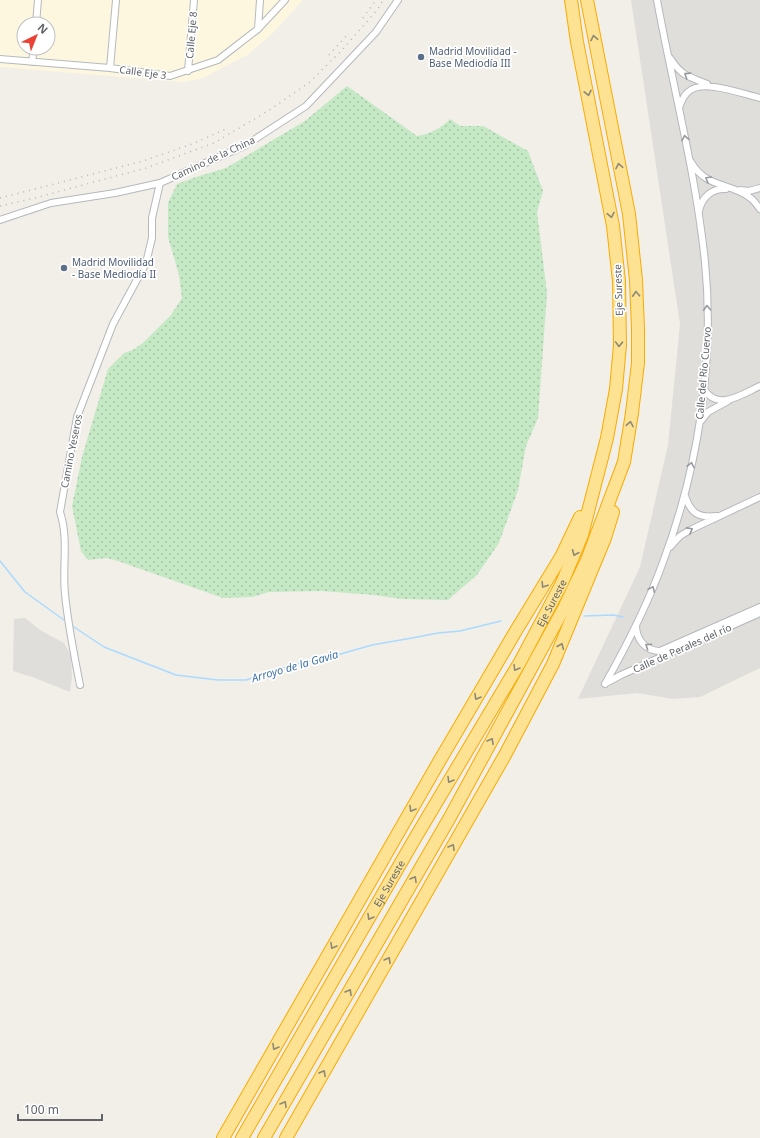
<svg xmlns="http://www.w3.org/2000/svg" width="760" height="1138" font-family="'Noto Sans',sans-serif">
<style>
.commercial{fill:#fef7e0;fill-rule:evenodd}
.industrial{fill:#e0deda}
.green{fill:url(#green-dots)}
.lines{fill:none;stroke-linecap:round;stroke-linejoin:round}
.stream{stroke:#aadaff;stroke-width:1.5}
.street-casing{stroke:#b5b8bc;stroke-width:8}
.highway-casing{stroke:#f9ab00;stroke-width:14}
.street{stroke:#fff;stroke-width:6}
.highway{stroke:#fde293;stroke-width:12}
.rail{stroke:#b6b7b8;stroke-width:1.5;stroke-dasharray:1 5;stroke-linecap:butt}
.oneway{stroke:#8e8975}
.oneway2{stroke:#979a9d}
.service-dot{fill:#5c6f8a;stroke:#fff;stroke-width:1.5}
.labels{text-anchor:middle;stroke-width:3.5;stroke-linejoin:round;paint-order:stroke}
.street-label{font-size:10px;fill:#5f6368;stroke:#fff}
.service-label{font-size:10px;fill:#4e5e75;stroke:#fff;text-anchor:start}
.water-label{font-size:11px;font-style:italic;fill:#4174aa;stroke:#fff}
</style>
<defs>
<pattern id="green-dots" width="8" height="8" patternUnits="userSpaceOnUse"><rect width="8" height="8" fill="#c5e8c5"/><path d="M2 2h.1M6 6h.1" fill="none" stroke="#a3c0a4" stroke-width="1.8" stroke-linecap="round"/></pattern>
</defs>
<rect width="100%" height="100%" fill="#f1efe8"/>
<path class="commercial" d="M0,0H303L272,34L247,55L203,78L183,82L0,67ZM24,24H48V48H24Z"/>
<path class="industrial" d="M631,0H760V668L700,697L673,699L637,693L578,699L640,567L668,445L680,324Z
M25,618L40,630L64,643L71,656L72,676L70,692L35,678L13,671L14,619Z"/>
<path class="green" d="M347,86L417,136C428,135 442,128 450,119L460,126H483L528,151L543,191L537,212L547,293L538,418L526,446L518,490L499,543L477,575L448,600L401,599L375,595L321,591L269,592L252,597L223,598L118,561L107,558L88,560L81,551L72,506L82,457L108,369L124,353L133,350L143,343L171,315L182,298L179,275L168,237V203L177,184L196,177L226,168L305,121Z"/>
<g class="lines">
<path class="stream" d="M0,561L25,592L64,620
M584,616L613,615L623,617
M74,627L104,647L176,675L218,680H246L296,664L323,659L372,645L412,638L438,633L460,631L501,621"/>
<g class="street-casing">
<path id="street" d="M36,24L38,0
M258,29L260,0
M670,58C682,77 689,76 707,84
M0,59L110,68L170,76L218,60L258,29L285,0
M32,62L34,48
M110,68L116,0
M188,71L194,0
M679,108C681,102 683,96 688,92C702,78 742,94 760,98
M691,162C706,188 728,182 749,197C754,200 757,205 760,209
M740,190L749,191L760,188
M699,211C702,197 712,188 726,189
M0,220L51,203L115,193L160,183L246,145L306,106L376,32L398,0
M704,389C718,412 742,394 760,386
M701,421L708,412L728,401
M685,496C691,514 699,518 717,516
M670,547L680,536L690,530L760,497
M636,625C636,640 646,651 660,651L760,607
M606,683L621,675L760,613
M605,684C627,645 648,604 663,562C698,469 715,362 705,262C696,174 673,87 657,0
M80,685C74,655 68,625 65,594C62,567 69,539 60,512L77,417L113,324L146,263L152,238V218L160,183"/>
</g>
<g class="highway-casing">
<g id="highway">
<path d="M223,1138L440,760L517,629L561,557L580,517"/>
<path id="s1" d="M242,1138L414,840L520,662L562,583L582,535L607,438L616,389L620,345L619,281L613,226L577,42L571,0"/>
<path d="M264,1138L449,819L564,608L587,560L624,462L632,413L638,363V329L636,280L629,214L587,0"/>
<path d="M286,1138L505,755L553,664L605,538L613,512"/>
</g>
</g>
<use href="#street" class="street"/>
<use href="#highway" class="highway"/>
<path class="rail" d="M363,18L376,0
M329,55L348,34
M0,198L143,161L192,144L228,128
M0,206L35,198L146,168L214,143L271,109L310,82L343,49L378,9L383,0"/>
</g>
<defs><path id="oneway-chevron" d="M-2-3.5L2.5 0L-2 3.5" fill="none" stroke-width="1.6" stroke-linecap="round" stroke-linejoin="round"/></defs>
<g class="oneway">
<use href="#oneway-chevron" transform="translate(594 38) rotate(-101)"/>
<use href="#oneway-chevron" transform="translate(588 93) rotate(78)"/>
<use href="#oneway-chevron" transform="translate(619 166) rotate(-101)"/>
<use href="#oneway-chevron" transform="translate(611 215) rotate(79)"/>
<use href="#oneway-chevron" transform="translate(636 294) rotate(-93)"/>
<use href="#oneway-chevron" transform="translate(619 344) rotate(92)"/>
<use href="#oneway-chevron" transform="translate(630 424) rotate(-80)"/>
<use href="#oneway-chevron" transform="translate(575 553) rotate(113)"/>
<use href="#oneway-chevron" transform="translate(544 585) rotate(122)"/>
<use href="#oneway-chevron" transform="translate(561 646) rotate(-67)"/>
<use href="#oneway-chevron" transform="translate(516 668) rotate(121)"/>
<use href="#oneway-chevron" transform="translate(477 697) rotate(120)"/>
<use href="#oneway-chevron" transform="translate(491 741) rotate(-61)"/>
<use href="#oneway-chevron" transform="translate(450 780) rotate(121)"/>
<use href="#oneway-chevron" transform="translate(412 809) rotate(120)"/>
<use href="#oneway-chevron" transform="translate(452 847) rotate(-60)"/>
<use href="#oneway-chevron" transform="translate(414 879) rotate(-60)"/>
<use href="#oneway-chevron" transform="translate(370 917) rotate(120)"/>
<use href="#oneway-chevron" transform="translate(333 946) rotate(120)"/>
<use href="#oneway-chevron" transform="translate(388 960) rotate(-60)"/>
<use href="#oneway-chevron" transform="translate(349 992) rotate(-60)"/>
<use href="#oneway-chevron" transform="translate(275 1047) rotate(120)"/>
<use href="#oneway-chevron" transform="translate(323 1073) rotate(-61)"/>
<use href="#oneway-chevron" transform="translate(284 1104) rotate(-60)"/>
</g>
<g class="oneway2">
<use href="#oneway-chevron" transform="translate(687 75) rotate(-147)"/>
<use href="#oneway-chevron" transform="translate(685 138) rotate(-101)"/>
<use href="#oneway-chevron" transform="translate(708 179) rotate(-149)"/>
<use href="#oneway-chevron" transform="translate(707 308) rotate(-93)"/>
<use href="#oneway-chevron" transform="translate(691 465) rotate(-78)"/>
<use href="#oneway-chevron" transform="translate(690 530) rotate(-28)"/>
<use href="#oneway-chevron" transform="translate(652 589) rotate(-66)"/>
<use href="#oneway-chevron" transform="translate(648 646) rotate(-146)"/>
</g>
<g class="service-dot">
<circle cx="421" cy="57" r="4"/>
<circle cx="64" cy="268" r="4"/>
</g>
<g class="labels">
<g class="street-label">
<text transform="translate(191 35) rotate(-85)" y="4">Calle Eje 8</text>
<text transform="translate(143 72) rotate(7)" y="4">Calle Eje 3</text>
<text transform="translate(213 158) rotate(-25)" y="4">Camino de la China</text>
<text transform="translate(618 290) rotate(-92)" y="4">Eje Sureste</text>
<text transform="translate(703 373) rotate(-85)" y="4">Calle del Río Cuervo</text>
<text transform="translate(71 451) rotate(-79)" y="4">Camino Yeseros</text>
<text dy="4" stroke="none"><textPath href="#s1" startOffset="618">Eje Sureste</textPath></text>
<text transform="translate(682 648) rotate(-24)" y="4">Calle de Perales del río</text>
<text dy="4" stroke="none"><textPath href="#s1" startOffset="294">Eje Sureste</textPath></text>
</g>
<g class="service-label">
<text x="429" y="55">Madrid Movilidad -<tspan x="429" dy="12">Base Mediodía III</tspan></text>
<text x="72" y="266">Madrid Movilidad<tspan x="72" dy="12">- Base Mediodía II</tspan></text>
</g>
<g class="water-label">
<text transform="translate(295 666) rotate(-16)" y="4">Arroyo de la Gavia</text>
</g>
</g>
<g transform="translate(36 36) rotate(43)"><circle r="19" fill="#ffffff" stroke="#bfc1c3"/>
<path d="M0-3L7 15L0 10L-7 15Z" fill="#ea4335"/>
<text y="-6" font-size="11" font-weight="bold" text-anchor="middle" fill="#5f6368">N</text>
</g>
<path d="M18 1114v6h84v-6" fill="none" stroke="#5f6368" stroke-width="2"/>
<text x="24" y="1114" font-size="12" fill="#5f6368" stroke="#ffffff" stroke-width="3" paint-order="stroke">100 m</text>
</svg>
